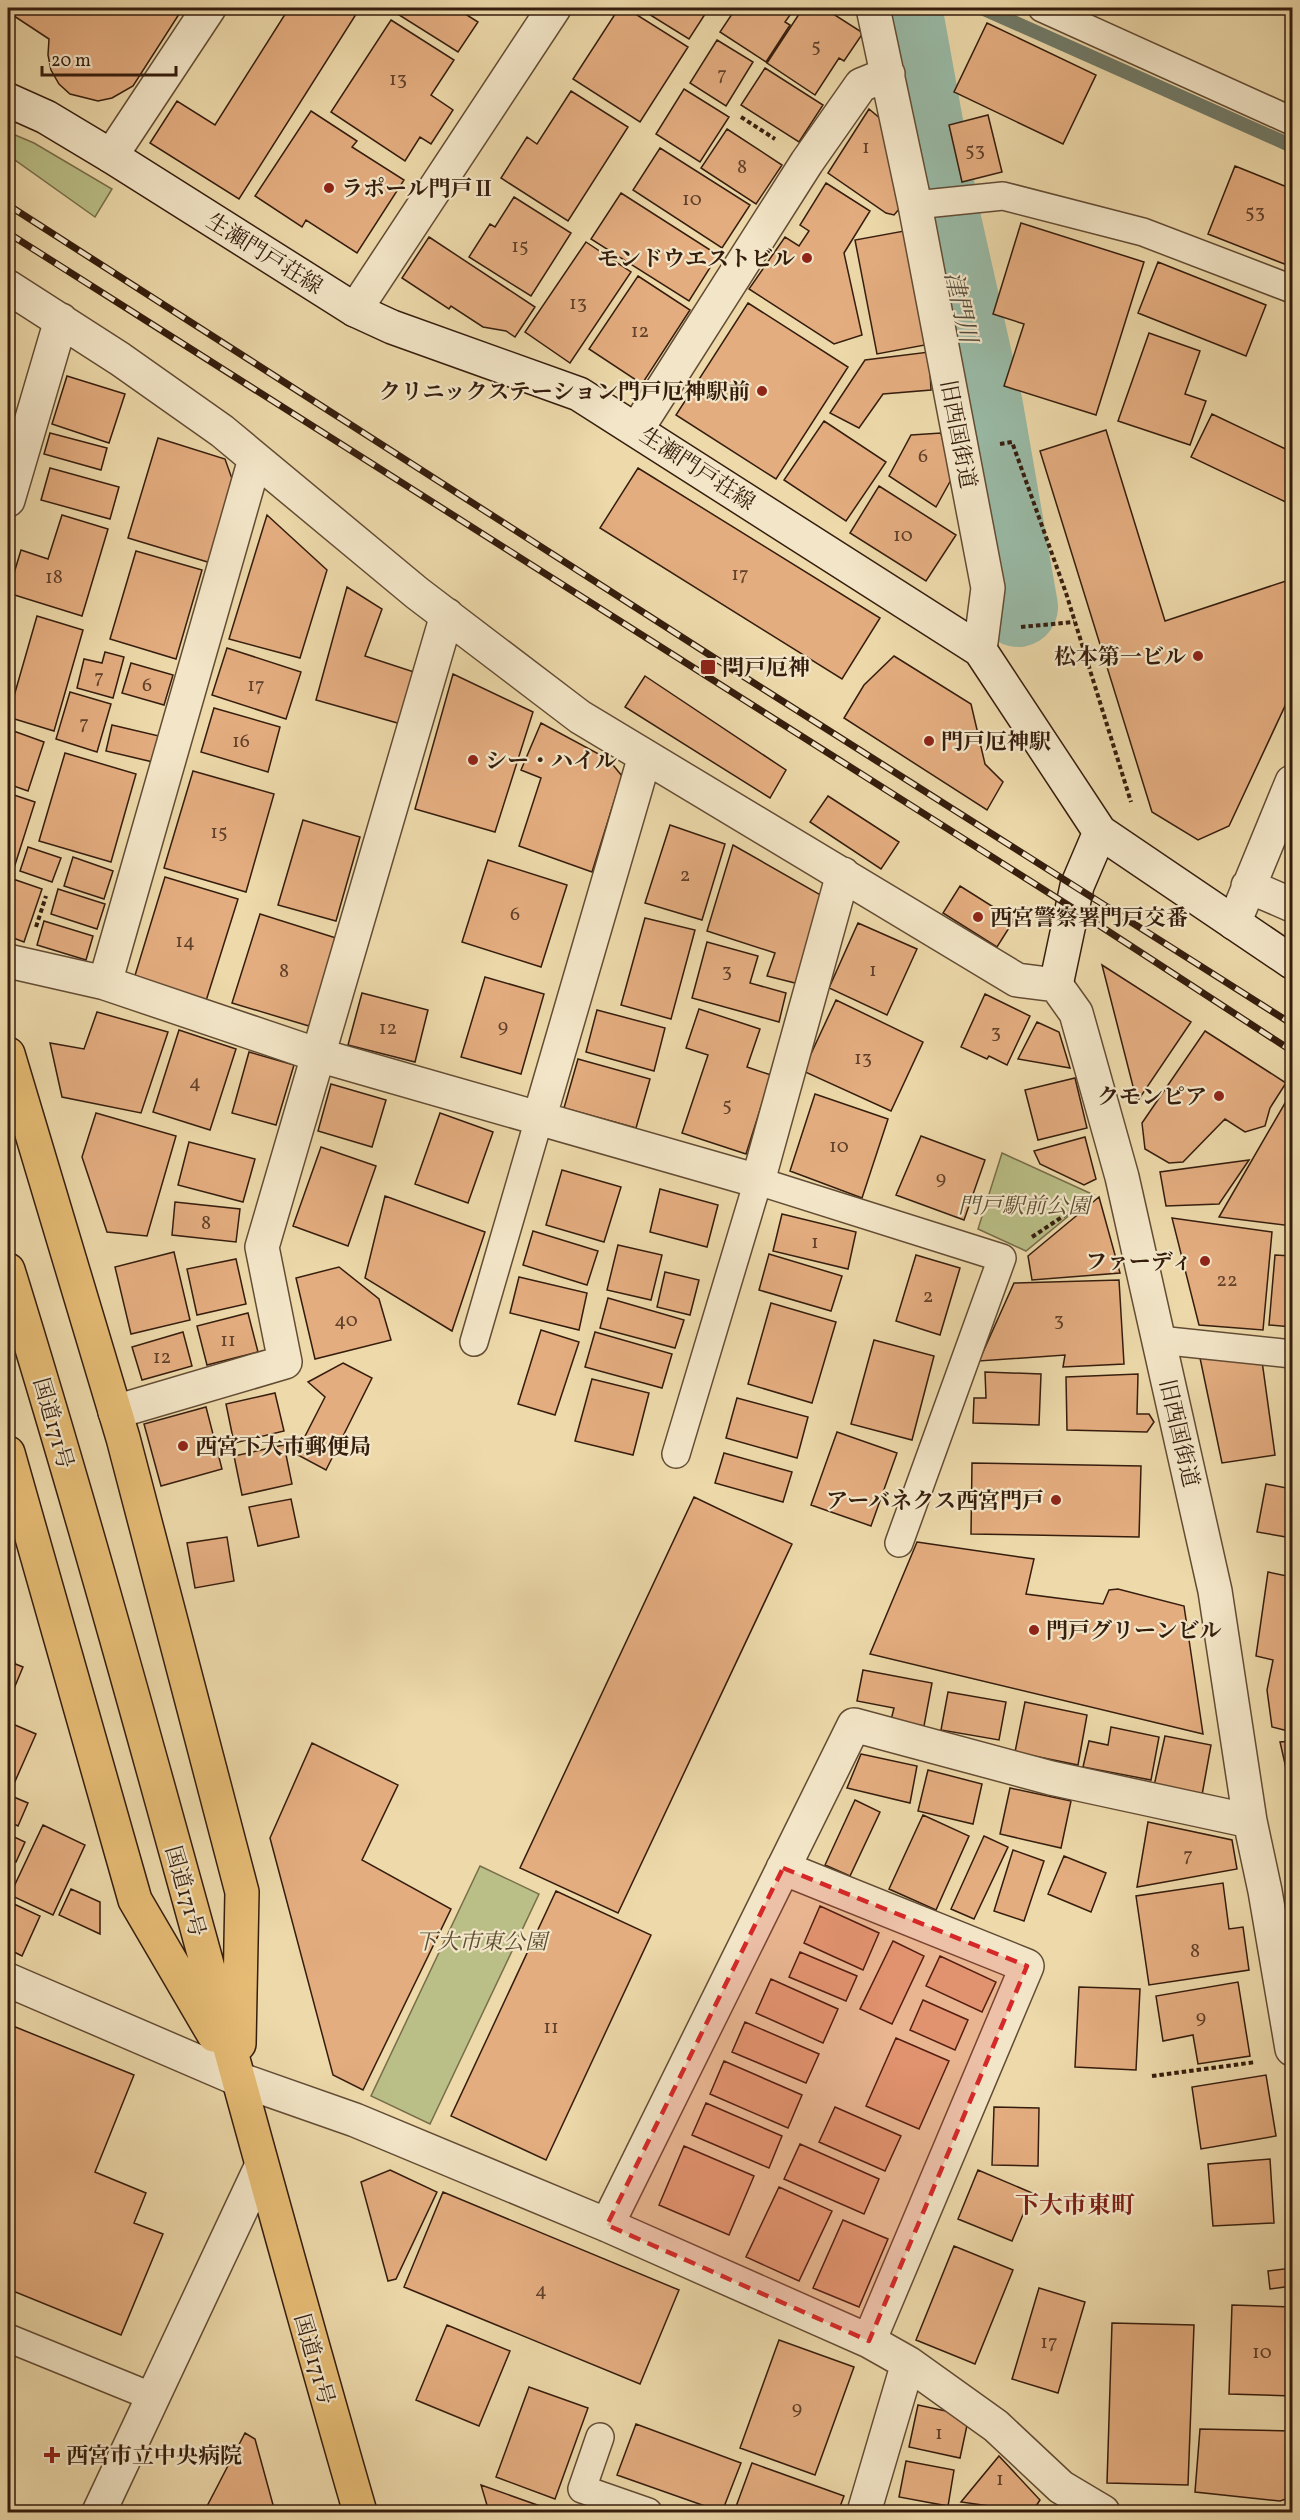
<svg xmlns="http://www.w3.org/2000/svg" width="1300" height="2520" font-family="Vollkorn,'Noto Serif JP',serif">
<style>
.green{fill:#babf87;stroke:#786e4a;stroke-width:1.5}
.lines{fill:none;stroke-linecap:round;stroke-linejoin:round}
.stream{stroke:#717b69;stroke-width:14}
.river{stroke:#99baa6;stroke-width:80}
.building{fill:#e4ad80;stroke:#351d0d;stroke-width:1.5}
.lane-casing{stroke:#634c34;stroke-width:30}
.street-casing{stroke:#634c34;stroke-width:36}
.secondary-casing{stroke:#351d0d;stroke-width:36}
.highway-casing{stroke:#351d0d;stroke-width:36}
.path{stroke:#351d0d;stroke-width:4;stroke-dasharray:4.5 3;stroke-linecap:butt}
.lane{stroke:#f3e6c8;stroke-width:27}
.street{stroke:#f3e6c8;stroke-width:33}
.secondary{stroke:#f3e6c8;stroke-width:33}
.highway{stroke:#e6bc75;stroke-width:33}
.rail-casing{stroke:#351d0d;stroke-width:7}
.rail{stroke:#f3e6c8;stroke-width:4.5;stroke-dasharray:14;stroke-linecap:butt}
.marked{fill:#d62828;fill-opacity:0.2;stroke:#d62828;stroke-width:4.5;stroke-dasharray:12 8;stroke-linejoin:round}
.poi-dot{fill:#8f2418;stroke:#f3e6c8;stroke-width:2}
.labels{text-anchor:middle;stroke-width:4.5;stroke-linejoin:round;paint-order:stroke}
.number-label{font-size:20px;fill:#61412a}
.poi-label{font-size:22px;font-weight:bold;fill:#351d0d;stroke:#f3e6c8;text-anchor:start}
.street-label{font-size:22px;fill:#351d0d;stroke:#f3e6c8}
.park-label{font-size:22px;font-style:italic;fill:#5d4e32;stroke:#f3e6c8}
.water-label{font-size:24px;font-style:italic;fill:#534c3b;stroke:#f3e6c8}
.neighbourhood-label{font-size:24px;font-weight:bold;fill:#7a1f14;stroke:#f3e6c8}
</style>
<rect width="100%" height="100%" fill="#edd9aa"/>
<filter id="stains"><feTurbulence type="fractalNoise" baseFrequency=".00333" numOctaves="4"/><feColorMatrix values="0 0 0 0 .2 0 0 0 0 .09 0 0 0 0 .02 0 0 0 .5 -.17"/></filter>
<radialGradient id="worn" r=".72"><stop offset=".6" stop-color="#630" stop-opacity="0"/><stop offset="1" stop-color="#630" stop-opacity=".3"/></radialGradient>
<path class="green" d="M8,132L34,143L112,189L95,217L8,155Z
M1002,1153L1094,1195L1026,1251L978,1229Z
M480,1866L539,1894L430,2124L371,2096Z"/>
<g class="lines">
<path class="stream" d="M982,8L1292,146"/>
<path class="river" d="M902,8L939,211L983,406L1018,607"/>
</g>
<path class="building" d="M8,8H183L133,86L112,98L98,101L70,94L59,84L51,70L48,55L49,39L8,12Z
M289,8H360L239,199L150,143L177,101L215,125Z
M388,8H456L478,22L458,52Z
M619,8H626L688,47L640,122L573,79Z
M639,8H709L689,39Z
M736,8H795L785,22L790,25L766,62L720,32Z
M803,8H824L863,33L844,61L839,58L815,95L767,63Z
M391,20L454,60L431,95L453,110L431,144L420,137L405,161L331,112Z
M987,23L1096,75L1063,144L954,92Z
M717,40L753,62L726,106L690,83Z
M765,68L823,105L799,142L741,105Z
M684,89L729,117L700,162L656,134Z
M571,91L628,127L568,221L501,178L527,137L537,144Z
M869,109L882,120L900,208L894,215L886,213L828,173Z
M311,111L357,141L352,147L404,180L357,253L306,220L302,227L255,196Z
M988,115L1002,172L962,182L949,125Z
M727,129L782,165L756,204L701,168Z
M660,148L750,205L722,248L633,190Z
M1235,166L1292,189V267L1208,234Z
M826,183L870,211L844,253L862,335L834,344L749,289L785,237L799,246L809,231L800,225Z
M621,193L718,255L689,301L591,239Z
M514,197L571,233L531,296L469,257L490,224L495,227Z
M1021,223L1144,262L1096,415L1004,386L1024,324L993,314Z
M904,231L925,345L877,354L855,240Z
M429,237L535,307L515,337L506,331L483,327L451,306L449,309L402,278Z
M586,242L631,272L570,363L525,332Z
M1158,262L1266,305L1246,356L1138,313Z
M638,276L690,310L642,384L589,349Z
M748,303L848,367L776,479L676,415Z
M1149,333L1200,351L1185,394L1206,401L1190,445L1118,421Z
M929,352L931,390L883,394L859,428L830,413L865,360Z
M67,376L125,394L109,443L52,424Z
M1212,414L1292,452V505L1191,457Z
M824,421L886,462L846,521L784,480Z
M1106,430L1165,621L1292,579V691L1229,826L1198,840L1152,812L1040,451Z
M50,433L107,448L101,470L44,454Z
M941,433L952,478L936,507L889,476L911,435Z
M158,438L225,459L235,487L211,563L128,538Z
M50,468L119,487L110,519L41,500Z
M638,468L880,618L842,679L600,528Z
M879,486L956,535L926,581L850,533Z
M62,515L108,529L82,616L8,593L21,550L48,559Z
M267,515L327,570L300,658L229,639Z
M136,551L202,570L176,659L110,639Z
M347,587L382,609L365,656L414,672L401,724L316,700Z
M37,616L83,630L54,731L8,717Z
M227,648L301,672L286,719L212,695Z
M105,652L124,657L113,698L77,688L84,659L102,663Z
M894,656L971,704L985,764L1003,782L987,810L844,718L864,685Z
M131,663L173,675L164,705L122,693Z
M453,674L533,712L495,832L415,809Z
M645,676L786,770L770,798L625,707Z
M70,692L111,704L97,752L56,739Z
M214,708L280,727L268,772L201,752Z
M541,723L608,759L622,776L592,872L519,846L541,778L521,770Z
M112,725L159,736L153,762L106,751Z
M8,729L44,742L28,791L8,784Z
M65,753L136,774L111,862L39,841Z
M193,771L274,794L246,892L164,868Z
M8,793L35,802L14,868L8,866Z
M828,796L899,842L881,869L810,822Z
M303,820L360,837L336,921L278,905Z
M670,825L725,844L702,920L645,903Z
M733,845L826,898L803,985L767,976L775,953L707,931Z
M28,847L61,858L52,882L20,871Z
M73,857L113,871L104,899L64,886Z
M488,860L567,885L541,967L462,942Z
M1292,866V884L1286,882Z
M165,877L238,899L205,1004L133,982Z
M13,879L42,889L24,942L8,936V897Z
M960,886L1014,920L997,947L943,913Z
M58,889L105,904L97,929L51,914Z
M260,914L336,938L309,1026L232,1003Z
M645,918L695,930L671,1019L621,1005Z
M44,921L93,936L86,960L37,945Z
M858,923L917,949L887,1015L829,988Z
M707,942L758,956L750,983L786,993L779,1022L692,998Z
M1102,965L1191,1022L1137,1102Z
M485,977L544,994L521,1074L461,1057Z
M362,993L428,1010L415,1062L348,1045Z
M985,994L1030,1016L1007,1065L989,1056L987,1059L961,1047Z
M836,1000L923,1042L891,1111L803,1071Z
M699,1009L760,1029L747,1067L771,1075L746,1154L682,1133L708,1055L686,1048Z
M597,1010L665,1028L654,1071L586,1052Z
M97,1012L168,1032L141,1113L62,1097L50,1043L84,1049Z
M1037,1022L1059,1032L1070,1068L1018,1059Z
M179,1030L236,1049L210,1130L153,1112Z
M1205,1031L1286,1083L1270,1108L1265,1126L1245,1132L1225,1119L1183,1162L1169,1163L1145,1149L1142,1123Z
M249,1052L294,1065L276,1125L232,1113Z
M578,1059L650,1079L636,1128L564,1108Z
M1075,1078L1087,1128L1038,1140L1025,1090Z
M331,1084L386,1100L372,1147L318,1131Z
M1292,1091V1226L1219,1217Z
M815,1094L888,1119L862,1198L790,1171Z
M96,1113L176,1136L147,1236L107,1232L82,1157Z
M440,1113L493,1132L468,1203L415,1184Z
M921,1136L985,1160L964,1220L896,1195Z
M1085,1137L1096,1179L1084,1185L1040,1164L1034,1151Z
M189,1142L255,1159L243,1202L178,1185Z
M321,1147L376,1166L348,1246L293,1226Z
M1249,1160L1219,1204L1166,1206L1160,1172Z
M562,1170L621,1187L604,1242L546,1225Z
M660,1189L718,1205L707,1247L650,1232Z
M385,1196L485,1232L452,1331L365,1278Z
M1099,1197L1120,1273L1032,1280L1028,1256Z
M175,1202L240,1209L236,1242L172,1235Z
M782,1214L856,1232L848,1269L773,1251Z
M1172,1218L1272,1232L1263,1330L1199,1325Z
M533,1231L598,1251L587,1285L523,1265Z
M618,1245L662,1255L651,1300L607,1290Z
M174,1252L190,1320L131,1334L115,1267Z
M769,1254L842,1276L831,1311L759,1290Z
M916,1255L960,1268L940,1335L896,1321Z
M1275,1255L1292,1256V1327L1269,1325Z
M236,1259L246,1304L197,1315L187,1269Z
M339,1267L379,1299L391,1340L315,1359L296,1278Z
M665,1272L699,1280L690,1315L657,1307Z
M519,1277L587,1293L579,1330L510,1313Z
M1119,1280L1124,1364L1063,1367L1065,1355L979,1361L1014,1283Z
M608,1298L684,1320L675,1348L600,1328Z
M771,1303L836,1322L812,1403L748,1384Z
M248,1313L258,1352L207,1365L197,1326Z
M541,1330L579,1342L555,1415L518,1404Z
M183,1332L192,1366L142,1380L132,1347Z
M595,1332L672,1354L662,1388L585,1367Z
M874,1340L934,1356L912,1440L851,1424Z
M1200,1358L1262,1361L1275,1455L1222,1463Z
M343,1363L372,1378L326,1470L296,1454L325,1397L308,1382Z
M985,1372L1041,1374L1039,1425L973,1423L974,1398H986Z
M1138,1374L1137,1414H1149L1154,1422L1147,1432L1067,1430L1066,1377Z
M1292,1378V1459L1286,1458Z
M592,1379L649,1393L633,1455L575,1441Z
M275,1393L284,1431L234,1443L226,1404Z
M737,1398L808,1417L797,1458L726,1438Z
M206,1407L222,1469L161,1486L144,1424Z
M837,1432L897,1453L871,1526L811,1505Z
M284,1445L292,1484L242,1495L234,1456Z
M724,1453L792,1472L783,1502L715,1483Z
M972,1463L1141,1466L1139,1537L971,1534Z
M1266,1484L1292,1489V1538L1257,1532Z
M694,1497L792,1544L618,1913L520,1868Z
M291,1499L299,1537L258,1546L249,1507Z
M227,1537L234,1581L195,1588L187,1543Z
M917,1542L1034,1559L1026,1594L1103,1604L1109,1590L1118,1589L1184,1606L1203,1734L870,1654Z
M1268,1572L1292,1577V1732L1272,1727L1267,1690L1273,1660L1256,1656Z
M8,1622L15,1664L8,1661Z
M8,1661L23,1667L8,1703Z
M863,1670L932,1683L924,1726L891,1720L894,1708L857,1701Z
M948,1692L1006,1702L999,1740L941,1730Z
M1025,1702L1087,1715L1078,1765L1015,1752Z
M8,1722L36,1734L9,1795L28,1803L18,1826L8,1821Z
M1111,1727L1159,1737L1151,1780L1083,1767L1089,1741L1108,1745Z
M1165,1736L1211,1745L1202,1795L1154,1786Z
M1292,1741V1776L1288,1777L1280,1742Z
M312,1743L398,1785L362,1860L451,1909L363,2090L333,2075L270,1838Z
M861,1754L917,1766L910,1803L847,1788Z
M928,1770L982,1784L973,1824L918,1811Z
M1010,1788L1071,1801L1061,1848L1000,1834Z
M855,1800L880,1812L850,1876L825,1865Z
M923,1815L969,1836L936,1910L889,1889Z
M1148,1822L1232,1840L1237,1869L1137,1887Z
M43,1825L85,1845L53,1915L10,1895Z
M8,1834L25,1842L16,1862L8,1858Z
M984,1836L1008,1847L974,1919L951,1909Z
M1013,1850L1044,1861L1024,1921L994,1911Z
M1064,1856L1106,1873L1091,1912L1048,1894Z
M1223,1883L1229,1929L1243,1927L1249,1970L1149,1985L1136,1896Z
M71,1889L100,1902V1934L59,1915Z
M556,1891L651,1935L546,2160L451,2116Z
M14,1904L40,1916L22,1956L8,1949V1917Z
M820,1906L879,1933L863,1970L804,1943Z
M893,1941L924,1956L892,2024L860,2009Z
M800,1952L857,1976L846,2001L789,1977Z
M940,1956L996,1982L982,2012L926,1986Z
M771,1979L838,2009L823,2043L756,2013Z
M1238,1982L1250,2056L1198,2064L1193,2035L1163,2041L1156,1996Z
M1079,1987L1140,1989L1136,2070L1075,2067Z
M923,2000L968,2020L955,2050L910,2030Z
M745,2022L819,2054L806,2083L732,2052Z
M8,2024L134,2075L95,2172L146,2193L134,2223L163,2234L121,2335L8,2289Z
M896,2038L949,2061L919,2129L866,2106Z
M724,2061L802,2095L788,2128L710,2094Z
M1266,2075L1276,2136L1201,2149L1192,2087Z
M706,2103L782,2136L769,2168L692,2135Z
M835,2107L901,2136L885,2171L819,2142Z
M994,2107L1039,2108L1038,2166L992,2165Z
M800,2144L879,2179L864,2214L784,2179Z
M684,2146L754,2176L729,2235L659,2205Z
M1270,2159L1274,2223L1213,2226L1208,2164Z
M390,2170L437,2192L396,2279L388,2281L361,2182Z
M978,2170L1032,2193L1012,2241L958,2219Z
M779,2187L832,2211L799,2281L746,2257Z
M443,2192L679,2290L640,2384L404,2287Z
M843,2220L888,2239L859,2307L813,2288Z
M954,2246L1013,2270L975,2364L916,2340Z
M1292,2268V2286L1270,2289L1268,2271Z
M1039,2288L1085,2302L1058,2393L1012,2379Z
M1232,2305L1292,2307V2396L1229,2394Z
M1112,2323L1194,2325L1188,2485L1107,2483Z
M447,2325L510,2351L479,2426L416,2400Z
M779,2340L854,2367L815,2475L740,2448Z
M529,2387L588,2408L555,2499L496,2477Z
M918,2405L969,2416L960,2458L909,2447Z
M636,2424L741,2463L722,2512L617,2475Z
M1200,2429L1292,2431V2497L1280,2501L1195,2492Z
M245,2433L255,2439L275,2512H204Z
M999,2456L1040,2500L1032,2512L961,2502Z
M906,2461L954,2470L948,2506L899,2497Z
M752,2463L844,2496L838,2512H734Z
M481,2485L557,2512H489Z"/>
<g class="lines">
<g class="lane-casing">
<path id="lane" d="M1042,8L1292,121
M915,205L1003,196L1143,232L1292,289
M1159,1340L1292,1354
M474,1342L539,1119
M676,1454L758,1181L1002,1258L899,1543
M8,2338L153,2397
M600,2437L582,2489L648,2512"/>
</g>
<g class="street-casing">
<path id="street" d="M873,8L915,205L988,588L980,650
M111,156L209,8
M8,287L120,359L222,431L417,593L580,717L1017,980L1056,985L1076,1013L1122,1177L1215,1591L1250,1821L1265,1891L1292,2049
M355,310L554,8
M637,429L807,162L861,85L888,74
M8,500L61,320
M1248,886L1292,905
M1234,923L1292,782
M8,961L105,983L318,1055L758,1181L843,874
M105,983L255,459
M539,1119L645,756
M115,1412L285,1362L262,1247L447,615
M783,1868L1027,1966L869,2341
M8,1980L238,2079L355,2120L607,2225L869,2341L908,2363L996,2426L1061,2487L1103,2512
M607,2225L854,1725L1051,1778L1250,1821
M99,2512L261,2167
M864,2512L908,2363"/>
</g>
<g class="secondary-casing">
<path id="secondary" d="M8,100L46,117L111,156L355,310L392,327L579,394L980,650L1100,832L1292,962
M1056,985L1077,886L1100,832"/>
</g>
<g class="highway-casing">
<path id="highway" d="M8,1054L123,1438L242,1892L239,2044
M8,1270C135,1681 240,2099 360,2512
M8,1453L135,1900L214,2035"/>
</g>
<path class="path" d="M741,117L775,139
M1000,444L1012,442L1066,593L1131,802
M1021,627L1074,622
M36,927L46,896
M1032,1237L1086,1201
M1152,2076L1256,2062"/>
<use href="#lane" class="lane"/>
<use href="#street" class="street"/>
<use href="#secondary" class="secondary"/>
<use href="#highway" class="highway"/>
<g class="rail-casing">
<path id="rail" d="M8,205L716,659L1292,1024
M8,233L1071,907L1292,1051"/>
</g>
<use href="#rail" class="rail"/>
</g>
<path class="marked" d="M783,1868L1027,1966L869,2341L607,2225Z"/>
<g class="poi-dot">
<circle cx="329" cy="188" r="6"/>
<circle cx="807" cy="258" r="6"/>
<circle cx="762" cy="391" r="6"/>
<circle cx="1198" cy="656" r="6"/>
<rect x="700" y="659" width="16" height="16" rx="3"/>
<circle cx="929" cy="741" r="6"/>
<circle cx="473" cy="760" r="6"/>
<circle cx="978" cy="917" r="6"/>
<circle cx="1219" cy="1096" r="6"/>
<circle cx="1205" cy="1261" r="6"/>
<circle cx="183" cy="1446" r="6"/>
<circle cx="1056" cy="1500" r="6"/>
<circle cx="1034" cy="1630" r="6"/>
<path d="M49 2446h6v6h6v6h-6v6h-6v-6h-6v-6h6z"/>
</g>
<g class="labels">
<g class="number-label">
<text x="816" y="52">5</text>
<text x="722" y="80">7</text>
<text x="398" y="85">13</text>
<text x="866" y="153">1</text>
<text x="975" y="156">53</text>
<text x="742" y="173">8</text>
<text x="692" y="205">10</text>
<text x="1255" y="218">53</text>
<text x="520" y="252">15</text>
<text x="578" y="309">13</text>
<text x="640" y="337">12</text>
<text x="923" y="462">6</text>
<text x="903" y="541">10</text>
<text x="740" y="580">17</text>
<text x="54" y="583">18</text>
<text x="99" y="683">7</text>
<text x="147" y="691">6</text>
<text x="256" y="691">17</text>
<text x="84" y="729">7</text>
<text x="241" y="747">16</text>
<text x="219" y="838">15</text>
<text x="685" y="881">2</text>
<text x="515" y="920">6</text>
<text x="185" y="947">14</text>
<text x="873" y="976">1</text>
<text x="284" y="977">8</text>
<text x="727" y="977">3</text>
<text x="503" y="1032">9</text>
<text x="388" y="1034">12</text>
<text x="996" y="1038">3</text>
<text x="863" y="1064">13</text>
<text x="195" y="1088">4</text>
<text x="727" y="1111">5</text>
<text x="839" y="1152">10</text>
<text x="941" y="1184">9</text>
<text x="206" y="1229">8</text>
<text x="815" y="1248">1</text>
<text x="1227" y="1286">22</text>
<text x="928" y="1302">2</text>
<text x="346" y="1326">40</text>
<text x="1059" y="1326">3</text>
<text x="228" y="1346">11</text>
<text x="162" y="1363">12</text>
<text x="1188" y="1861">7</text>
<text x="1195" y="1957">8</text>
<text x="1201" y="2023">9</text>
<text x="551" y="2033">11</text>
<text x="541" y="2296">4</text>
<text x="1049" y="2348">17</text>
<text x="1262" y="2358">10</text>
<text x="797" y="2414">9</text>
<text x="939" y="2439">1</text>
<text x="1000" y="2485">1</text>
</g>
<g class="poi-label">
<text x="341" y="196">ラポール門戸Ⅱ</text>
<text x="795" y="266" text-anchor="end">モンドウエストビル</text>
<text x="750" y="399" text-anchor="end">クリニックステーション門戸厄神駅前</text>
<text x="1186" y="664" text-anchor="end">松本第一ビル</text>
<text x="722" y="675">門戸厄神</text>
<text x="941" y="749">門戸厄神駅</text>
<text x="485" y="768">シー・ハイル</text>
<text x="990" y="925">西宮警察署門戸交番</text>
<text x="1207" y="1104" text-anchor="end">クモンピア</text>
<text x="1193" y="1269" text-anchor="end">ファーディ</text>
<text x="195" y="1454">西宮下大市郵便局</text>
<text x="1044" y="1508" text-anchor="end">アーバネクス西宮門戸</text>
<text x="1046" y="1638">門戸グリーンビル</text>
<text x="66" y="2463">西宮市立中央病院</text>
</g>
<g class="street-label">
<text transform="translate(265 253) rotate(32)" y="8">生瀬門戸荘線</text>
<text transform="translate(959 434) rotate(79)" y="8">旧西国街道</text>
<text transform="translate(698 468) rotate(33)" y="8">生瀬門戸荘線</text>
<text transform="translate(54 1423) rotate(74)" y="8">国道171号</text>
<text transform="translate(1180 1433) rotate(77)" y="8">旧西国街道</text>
<text transform="translate(186 1891) rotate(74)" y="8">国道171号</text>
<text transform="translate(315 2359) rotate(74)" y="8">国道171号</text>
</g>
<g class="park-label">
<text x="1024" y="1213">門戸駅前公園</text>
<text x="481" y="1949">下大市東公園</text>
</g>
<g class="water-label">
<text transform="translate(961 307) rotate(77)" y="8">津門川</text>
</g>
<g class="neighbourhood-label">
<text x="1075" y="2213">下大市東町</text>
</g>
</g>
<rect width="1300" height="2520" fill="none" stroke="#edd9aa" stroke-width="30"/>
<rect x="9" y="9" width="1282" height="2502" fill="none" stroke="#351d0d" stroke-width="3"/>
<rect x="15" y="15" width="1270" height="2490" fill="none" stroke="#351d0d" stroke-width="1.5"/>
<path d="M42 66v9h134v-9" fill="none" stroke="#351d0d" stroke-width="3"/>
<text x="51" y="66" font-size="18" fill="#351d0d" stroke="#f3e6c8" stroke-width="4.5" paint-order="stroke">20 m</text>
<rect width="100%" height="100%" filter="url(#stains)"/>
<rect width="100%" height="100%" fill="url(#worn)"/>
</svg>
